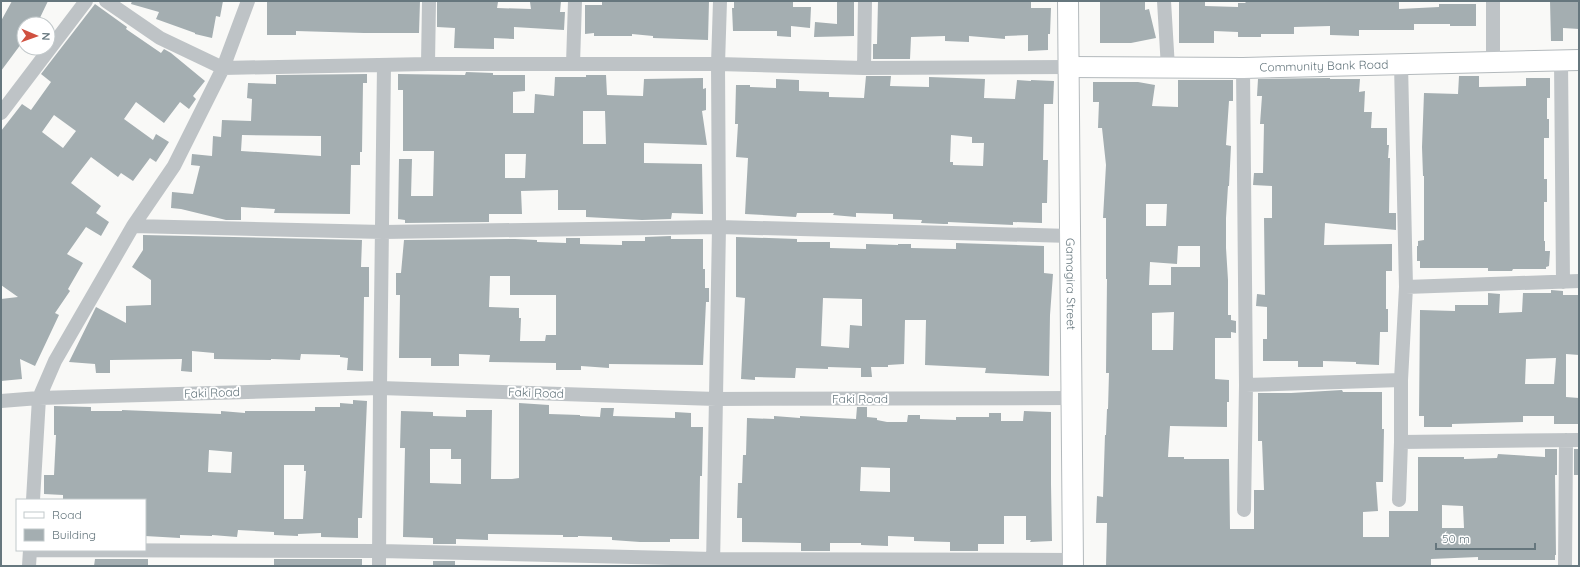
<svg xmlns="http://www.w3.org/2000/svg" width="1580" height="567" font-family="Quicksand,sans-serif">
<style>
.building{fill:#a4aeb1;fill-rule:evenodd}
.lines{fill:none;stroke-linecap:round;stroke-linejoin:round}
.secondary-casing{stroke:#b3b9bc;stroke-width:22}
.street{stroke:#bec3c6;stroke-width:14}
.secondary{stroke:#fff;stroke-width:20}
.labels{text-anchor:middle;stroke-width:4;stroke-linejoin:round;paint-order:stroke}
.street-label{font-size:12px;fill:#66777e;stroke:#fff}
</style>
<rect width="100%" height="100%" fill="#f9f9f7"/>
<path class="building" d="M12,1H48L37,24H24V40L1,71V21Z
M132,1H223L220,17L216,16L212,38L195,34V33L156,19L159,12L131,4Z
M267,1H420L419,33H364L296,31V35H267Z
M437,1L498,2L497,8L531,9L530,2L561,1L560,12H565L564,30L514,27V39L494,38V49L454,48L455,28L437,27Z
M602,1H709L708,40L653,38V36L632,34V36H594V33L585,34V5H602Z
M734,1H793V7H811L810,28L791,26V37L777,36V31H733L732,8H734Z
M837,1H854V36L814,37L815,22L837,24Z
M878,1H1031V8H1051L1050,34H1048V50L1028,51V35L1005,36V39L969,36V42L945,41V36L911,37L910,59H873V44H877Z
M1100,1H1145V10L1149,9L1156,38L1131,43H1100Z
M1179,1H1205V6L1238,7V3H1245L1247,1H1399V9L1439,7V4H1476V26H1450V24H1414V30H1359V36L1330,35V26L1294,27V34H1261V37H1238V32L1214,31V43H1179Z
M1550,1H1579V29L1563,28V41H1551Z
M95,4L127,27L126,29L161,53L164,49L171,53L205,81L193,96L196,99L189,109L180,102L164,123L136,102L124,119L153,140L156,134L169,142L156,162L150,158L133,181L121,173L118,177L91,157L71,183L101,206L96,213L109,222L101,236L86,227L67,254L83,263L68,289L70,291L55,313L59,315L35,366L20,359L22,379L1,381V299L18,297L1,285V131L22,104L31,110L51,82L41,74ZM54,115L76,131L63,148L42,132Z
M466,72L493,73V75H525V91L513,92V113H534L535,94L554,96L555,77H586V75H606L607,95L643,96L644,79L703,78V89L706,88V110L702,111L707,145L644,143V163L702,164L703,214L672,213L671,219L642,220L586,217V210H558V190L521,191L522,214H489V222L405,223V220L398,219L399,159H412L411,196H433L434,151H403V90H398V74L465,75ZM583,111H605L606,144H583ZM505,154H526L525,178H505Z
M367,74V83H363L362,152H360V165H351L350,214L274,213L275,209L241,207V220H226L181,209L171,208L172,192L193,194L200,166L191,165L192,154L212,156L213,136L221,137L222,120L251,121L252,99L247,98L248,83L276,84V75ZM242,135L321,136V156L241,151Z
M866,76H891L890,86L929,87V77L985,79L984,98L1015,99L1017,80L1031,81V80L1054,81L1053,104H1044L1043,160H1048L1047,203H1042V223L1013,222V225L948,222V224H944L921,223L922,220L893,219V214L856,213V217L833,215L834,213H797L796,217L745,214L748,158L736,157L738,124H735L736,85H750V87L776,88V79L799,80V91L829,92V97L864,98ZM951,135L972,137V143H984L983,166L953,165V162H950Z
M1459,76H1479V87L1526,86V78H1550V98H1547V119H1549V138H1544V179H1547V202H1544V241H1545V251H1550L1549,266L1546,267V269H1513L1512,271H1488V268H1420V261H1417V246H1418V241L1424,240V176H1423L1422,147L1424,93L1458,94Z
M1330,78V79H1360L1359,92L1365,91L1364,112H1372L1371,128H1387V145H1389L1388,158H1390L1389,213H1396V230L1325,223L1324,245L1392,244V271H1386V309H1388V332H1380L1379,365L1356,364V362L1323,361V367H1298V361H1263V339H1267V307L1256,306L1257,294L1265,295L1264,218H1272V186L1253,185L1254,173H1263L1264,124H1260L1262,96H1257L1258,79Z
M1178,80H1233V101H1229L1226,145L1231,146L1229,186H1228L1226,218V248L1228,280V315H1231V320L1236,321V333L1231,332V338H1215V379L1229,380V402H1227V427L1170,426L1168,457H1184V459H1229L1230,529H1254V490H1264L1262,441H1258V393H1291L1342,390L1343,392H1382V429H1384L1383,482H1376L1378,511L1363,512V537H1389V511H1418V457H1464V459L1497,458L1498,454L1545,457V449H1557V475H1555L1556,555H1555V560H1478V557L1431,559V566H1106L1107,523H1096L1097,496L1103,497L1105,435H1106L1107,409H1108L1109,373H1106L1107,279H1106V218H1103L1106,165L1102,128H1098L1099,102H1093V82H1138L1155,85L1152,106L1178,107ZM1146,204H1167L1166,226H1146ZM1178,246H1200V267H1171V285H1149L1150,262L1177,264ZM1174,312L1173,350H1152V313ZM1442,505L1463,506L1464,528H1442Z
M143,235L362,240L361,267H369V297H364L363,371L347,370L348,358L340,357V355L301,354L300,360L271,359V360L214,359V353L192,351V372L181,371L182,359L110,360V373H96L95,364L69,362L96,307L126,323V306L151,305V280L132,267L143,250Z
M671,236V239H703V269H705V288H709V302H706L703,365L609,364V368L581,366V370H556V363L489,362L490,355L459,354V366H431V358H399L400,295H396V273H401L404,240L515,239L537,240V242L566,243V238H580V244L622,245V241H645V237ZM490,276H510V295H556V335H546L545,341H520L521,318H519V308L489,307Z
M736,237L797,239V242H830V248L866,249V244L898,245V244H911V248L956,249V243L1044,246V273L1053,274L1050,315L1049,376L985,373L986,368L925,365L926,320H905L904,364L888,365V367H871L872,377H861V368L828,367V369L796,368L795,378L755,377V380L741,379L745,298L736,297ZM823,298L862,299V326L850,325L849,348L821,346Z
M1551,290L1563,291V295H1579V355L1566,354V397L1579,398V424H1554V416H1523V422L1452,424V427H1424V416H1419L1420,310L1455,311V305H1488V293L1500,294L1499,313L1522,312L1523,293H1551ZM1556,358L1554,384H1525L1526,359Z
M353,400L367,401L362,518H358V538L321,537V533L298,534V536L274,535V532L238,530L237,537L212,535V536L180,535V538L145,536V500H63V495L44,494V475H54L56,435H54V406L91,407V411H122V410L221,414V411L245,413V411H315V407H340V403L353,404ZM209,450L232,452L231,473L208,472ZM284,465H304V471H306L303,519H284Z
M519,403L549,405V414L580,415V416L600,417L601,408H614L613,416L675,418V412L691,413V427H703L702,476H700L699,539H670V542H640L612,540V537L578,536V537H563V535L488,534V540L456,539V544H433V538L403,537L405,448H400L401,411L433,412V416L466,417V410H492L491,479H512L519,478ZM430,449H451V459H461V484L430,483Z
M857,407H867V417L877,418V420L887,422H907L908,415H920V419L956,420V417H989V413H1001V421H1023L1024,411L1051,412V484L1052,541L1030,542L1031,540H1026V516H1004V544H978V551H950V542L914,541V537L888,536V546L861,545V543H830V551H801V543L742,542V518H737L738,483H742L743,455H746L747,418L774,419V416L800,418V416L856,419ZM861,467L890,468V492L860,491Z
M1574,449H1579V475H1574Z
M95,559H148V566H94Z
M274,559H362V566H274Z
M433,561H455V566H433Z"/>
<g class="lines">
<g class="secondary-casing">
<g id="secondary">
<path id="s1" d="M1068,1L1073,566"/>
<path id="s2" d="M1069,67L1243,68L1579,60"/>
</g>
</g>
<path class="street" d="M106,1L160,38L223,68L428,64H718L864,68L1069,67
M1164,1L1168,68
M1561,60L1563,282
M1493,61V1
M428,64L429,1
M573,64L575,1
M864,68L865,1
M1243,68L1246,385L1244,510
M1,113L86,1
M133,226L383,232L719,227L1071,236
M1406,287L1579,281
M1246,385L1401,380
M1,401L39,398L380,388L716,399L1072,398
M1401,442L1579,440
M33,500L39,398L55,361L133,226L174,166L223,68L248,1
M1399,500L1401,442V380L1406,287L1401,64
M32,550L380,551L713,559L1073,560
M29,566L30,550
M379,566L380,388L384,65
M713,566L719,227L718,64L720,1
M1565,566L1566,440"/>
<use href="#secondary" class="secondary"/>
</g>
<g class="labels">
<g class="street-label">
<text dy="4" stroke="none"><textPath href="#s2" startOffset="255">Community Bank Road</textPath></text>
<text dy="4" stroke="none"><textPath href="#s1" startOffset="283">Gamagira Street</textPath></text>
<text transform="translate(212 393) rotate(-2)" y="4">Faki Road</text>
<text transform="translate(536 393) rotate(2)" y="4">Faki Road</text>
<text x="860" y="403">Faki Road</text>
</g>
</g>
<rect width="1580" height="567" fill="none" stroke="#66777e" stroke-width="4"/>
<rect x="16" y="499" width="130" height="52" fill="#ffffff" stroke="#c2c9cb"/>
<rect x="24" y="512" width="20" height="6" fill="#ffffff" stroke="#c2c9cb"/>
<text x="52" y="519" font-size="12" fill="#66777e">Road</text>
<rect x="24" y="529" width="20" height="12" fill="#a4aeb1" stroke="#c2c9cb"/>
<text x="52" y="539" font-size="12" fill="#66777e">Building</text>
<g transform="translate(36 36) rotate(92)"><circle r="19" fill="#ffffff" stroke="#c2c9cb"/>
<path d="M0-3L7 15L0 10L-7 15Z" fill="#d05140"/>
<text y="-6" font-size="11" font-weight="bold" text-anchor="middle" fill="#66777e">N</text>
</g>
<path d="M1436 543v6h99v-6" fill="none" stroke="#66777e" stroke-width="2"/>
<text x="1442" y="543" font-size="12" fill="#66777e" stroke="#ffffff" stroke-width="3" paint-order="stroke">50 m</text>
</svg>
